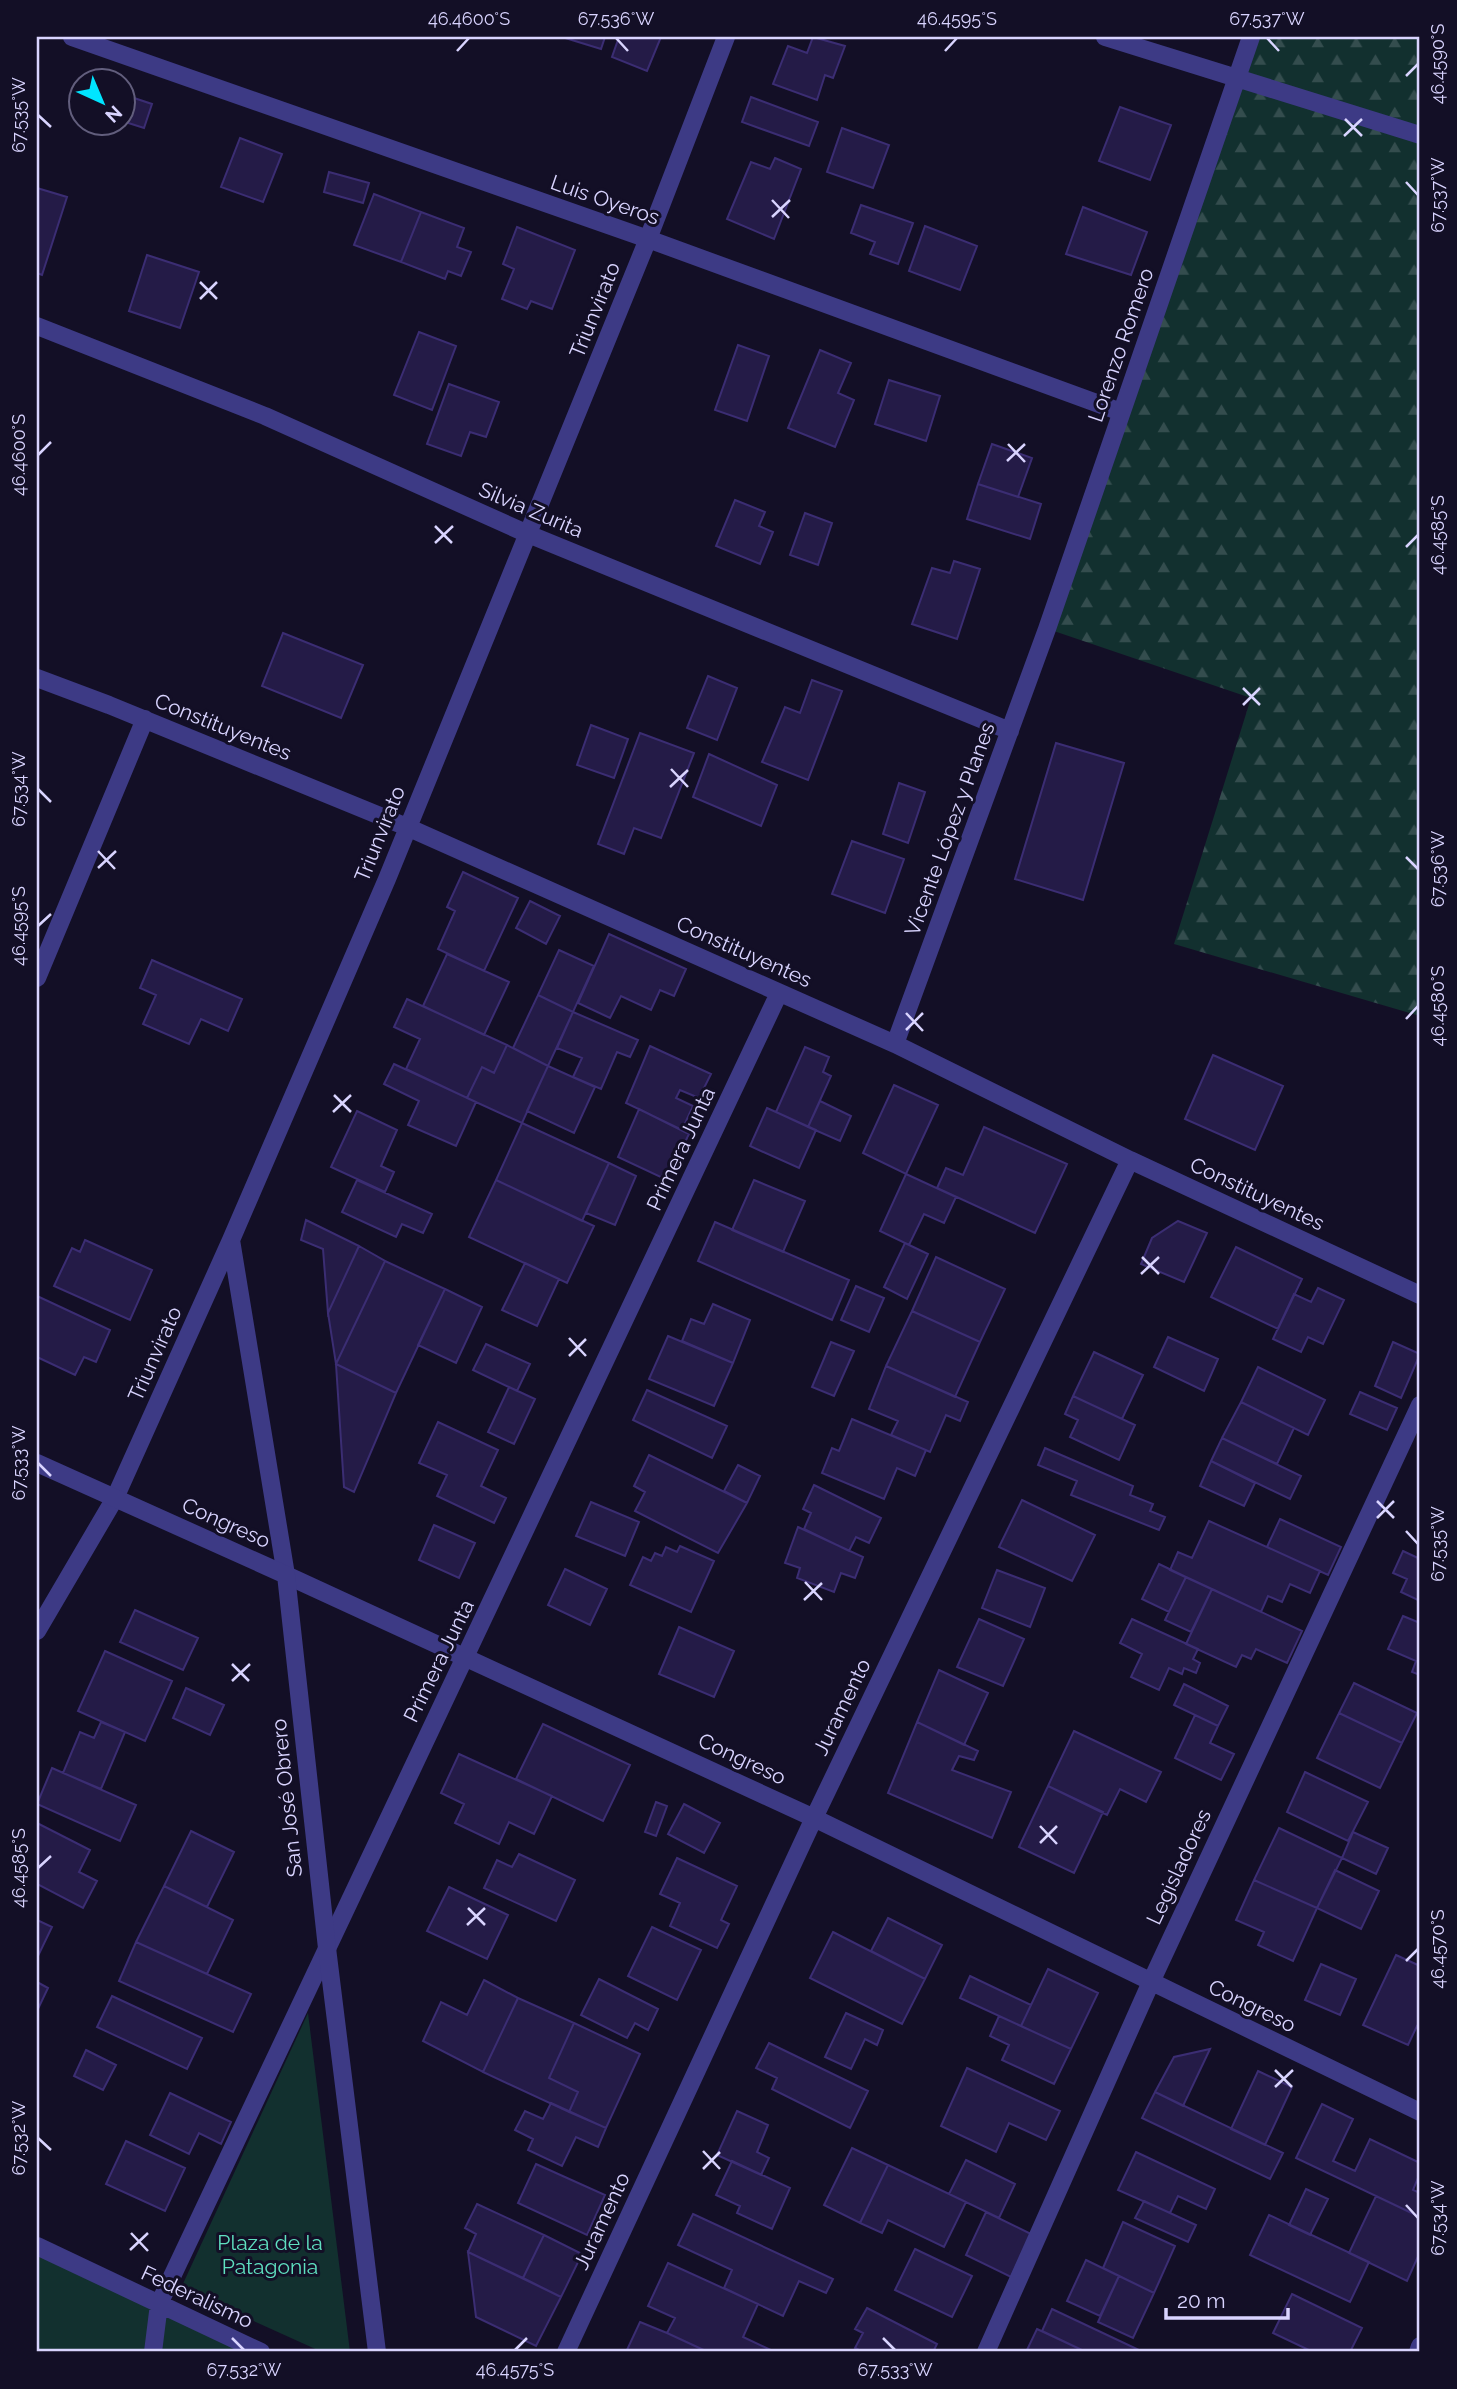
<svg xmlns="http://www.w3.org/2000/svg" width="1457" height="2389" font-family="Raleway,sans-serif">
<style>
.forest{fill:url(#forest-firs)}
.park{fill:#12302f}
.building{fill:#241b47;stroke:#3b2d73;stroke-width:2}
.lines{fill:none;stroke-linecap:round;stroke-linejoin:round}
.minor{stroke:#3d3a85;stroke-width:18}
.tertiary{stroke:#3d3a85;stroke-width:18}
.ticks{fill:none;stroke:#d9d4ff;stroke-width:2.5}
.labels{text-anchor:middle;stroke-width:6;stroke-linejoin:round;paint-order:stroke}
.street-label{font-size:21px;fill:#d9d4ff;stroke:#130f26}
.park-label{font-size:21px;fill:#5fe0c0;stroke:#130f26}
.neatline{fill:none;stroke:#d9d4ff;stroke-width:2.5}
.ticks-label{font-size:18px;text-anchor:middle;fill:#d9d4ff}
</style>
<defs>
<pattern id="forest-firs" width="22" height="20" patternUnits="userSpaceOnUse" patternTransform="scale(1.75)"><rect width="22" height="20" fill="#12302f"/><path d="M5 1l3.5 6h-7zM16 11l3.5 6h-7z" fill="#344d4e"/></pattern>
</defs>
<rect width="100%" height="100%" fill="#130f26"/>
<path class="forest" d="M1251,37H1420V1016L1174,944L1251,698L1048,629Z"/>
<path class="park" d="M308,2013L350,2352H322L181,2288Z
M37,2246L261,2352H37Z"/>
<path class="building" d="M562,37H605L601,49Z
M619,37H661L647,71L612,57Z
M813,37L845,46L833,78L825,75L817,100L773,84L788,46L807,53Z
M122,94L152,104L144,128L122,121Z
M751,97L818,122L809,146L742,122Z
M1120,107L1171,125L1150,180L1099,161Z
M842,128L889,145L873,188L827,172Z
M240,138L282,154L263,202L221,187Z
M775,158L801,169L774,239L727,219L751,162L770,169Z
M329,172L369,183L363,203L324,192Z
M37,188L67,197L42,275L37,273Z
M374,194L421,212L401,262L354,245Z
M861,205L913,223L898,264L870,254L875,242L851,233Z
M1083,207L1147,232L1131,275L1066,254Z
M421,212L464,228L457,247L471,252L461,276L448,271L445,279L401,262Z
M925,226L977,246L960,290L909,271Z
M517,227L575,250L552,309L531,301L527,309L502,299L514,269L503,264Z
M147,255L199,272L180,328L129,311Z
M419,332L456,346L432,410L394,395Z
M738,345L769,356L747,421L715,410Z
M820,350L851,363L838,393L854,400L835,447L788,428Z
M889,380L940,396L926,441L875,424Z
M449,384L499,402L486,437L470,432L461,456L427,444Z
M992,444L1032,458L1018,497L978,484Z
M978,484L1041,504L1030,539L967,519Z
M735,500L765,512L759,526L773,532L760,564L716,546Z
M805,513L832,523L818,565L790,555Z
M954,561L980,569L957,639L912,624L932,568L950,573Z
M283,633L363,665L341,718L262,686Z
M708,676L737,688L717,740L687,728Z
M812,680L842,691L808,780L762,762L785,707L800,713Z
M591,725L628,739L614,778L577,765Z
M640,733L694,753L661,838L634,828L624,854L598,844Z
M1056,743L1124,763L1083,900L1015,879Z
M709,754L777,785L761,826L693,797Z
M899,783L925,792L908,843L883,834Z
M852,841L904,859L885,913L832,894Z
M463,872L518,898L484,971L438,949L455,911L447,907Z
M530,901L560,916L546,944L516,928Z
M609,934L686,969L674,996L660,990L651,1010L621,996L610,1018L578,1003Z
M559,950L594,966L573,1012L538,995Z
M447,954L509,982L484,1035L423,1006Z
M152,960L242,999L228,1031L201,1019L189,1044L143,1024L156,995L140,988Z
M538,995L573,1012L548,1066L513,1048Z
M407,999L507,1045L494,1073L482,1067L467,1098L406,1069L420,1039L394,1027Z
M573,1012L638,1040L630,1057L617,1052L601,1089L573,1077L582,1058L557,1048Z
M507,1045L548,1066L522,1123L467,1098L482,1067L494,1073Z
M650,1046L711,1074L699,1098L680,1090L676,1098L693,1106L682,1130L626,1103Z
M805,1047L829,1057L823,1072L831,1076L808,1127L776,1112Z
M1213,1055L1283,1086L1255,1150L1185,1119Z
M394,1064L476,1102L456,1146L408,1125L419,1101L384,1084Z
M548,1066L595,1087L574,1133L527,1111Z
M894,1085L938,1105L906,1174L863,1153Z
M820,1101L851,1116L840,1141L808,1127Z
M767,1108L816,1130L799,1168L750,1146Z
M639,1109L689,1134L667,1180L618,1157Z
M357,1111L397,1130L381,1166L394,1172L385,1192L331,1167Z
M522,1123L609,1163L582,1221L496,1180Z
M984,1127L1067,1164L1035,1233L937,1188L946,1168L963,1175Z
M609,1163L636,1176L615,1225L586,1213Z
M906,1174L956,1197L944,1223L924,1214L909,1245L880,1231Z
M357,1180L432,1214L423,1233L402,1224L396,1237L342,1212Z
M496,1180L594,1226L567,1283L469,1237Z
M754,1180L805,1201L783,1252L732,1230Z
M306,1220L359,1246L328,1313L323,1249L301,1240Z
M1178,1221L1207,1233L1184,1282L1141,1264L1152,1238Z
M715,1222L849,1280L832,1320L698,1261Z
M85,1240L152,1270L130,1320L54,1286L72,1248L80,1252Z
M905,1243L928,1254L907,1299L884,1287Z
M359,1246L385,1261L336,1364L328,1313Z
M1236,1247L1302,1279L1278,1329L1211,1297Z
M936,1257L1005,1289L980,1342L912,1311Z
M385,1261L445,1289L396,1393L336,1364Z
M525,1263L559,1279L537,1326L502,1310Z
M856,1286L884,1298L869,1332L841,1320Z
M1318,1288L1344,1300L1323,1344L1308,1337L1301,1352L1273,1339L1294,1294L1311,1302Z
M445,1289L482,1307L456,1363L418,1345Z
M37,1296L110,1330L96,1362L84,1357L75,1375L37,1357Z
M713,1304L750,1320L733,1363L682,1341L691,1319L704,1324Z
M912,1311L980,1342L955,1397L886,1366Z
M668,1336L733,1363L714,1406L649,1379Z
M1168,1337L1218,1359L1204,1391L1154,1367Z
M831,1342L854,1351L834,1396L812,1387Z
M1393,1342L1420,1354L1401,1398L1375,1386Z
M486,1344L530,1364L517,1391L473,1370Z
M1094,1352L1143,1375L1122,1419L1073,1396Z
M336,1364L396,1393L354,1492L344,1487Z
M886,1366L968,1402L960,1421L946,1415L930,1452L891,1435L898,1421L869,1409Z
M1258,1367L1325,1400L1308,1435L1241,1402Z
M509,1387L535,1399L514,1444L488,1432Z
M647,1390L727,1426L712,1458L633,1420Z
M1360,1392L1397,1408L1387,1430L1350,1414Z
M1073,1396L1135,1425L1119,1460L1070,1437L1078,1420L1065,1414Z
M1241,1402L1294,1428L1277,1464L1222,1438Z
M852,1419L926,1450L915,1476L897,1468L884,1499L822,1473L832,1448L839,1451Z
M438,1422L498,1450L481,1486L506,1498L494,1523L437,1496L447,1475L419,1463Z
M1222,1438L1301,1476L1290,1499L1211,1461Z
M1045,1448L1133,1486L1130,1495L1153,1504L1150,1511L1165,1517L1159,1530L1071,1495L1077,1481L1038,1465Z
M649,1455L747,1503L718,1553L635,1511L645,1492L634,1486Z
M1211,1461L1255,1483L1244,1506L1200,1486Z
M738,1465L760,1476L747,1503L724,1491Z
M814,1485L881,1518L869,1543L856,1537L849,1551L804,1529L811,1513L803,1509Z
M1022,1500L1095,1535L1072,1581L999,1547Z
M591,1502L639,1522L625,1556L576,1536Z
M1280,1519L1341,1547L1328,1575L1267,1547Z
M1209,1521L1320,1571L1310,1593L1290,1584L1282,1602L1268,1596L1261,1612L1170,1570L1178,1552L1192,1558Z
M434,1525L475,1543L459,1578L419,1560Z
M798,1527L863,1557L855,1578L841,1573L834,1592L797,1578L800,1568L785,1563Z
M680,1546L714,1561L691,1612L630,1585L643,1557L651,1561L655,1553L662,1556L666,1547L677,1552Z
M1403,1551L1420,1559V1601L1401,1592L1407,1579L1393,1573Z
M1159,1564L1186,1577L1169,1612L1142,1599Z
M565,1569L607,1589L590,1625L548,1605Z
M997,1570L1045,1588L1030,1627L982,1608Z
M1186,1577L1212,1589L1191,1632L1165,1620Z
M1212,1589L1302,1631L1287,1663L1256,1649L1251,1659L1242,1655L1236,1667L1186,1644Z
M135,1610L198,1638L183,1670L120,1642Z
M1403,1616L1420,1623V1675L1412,1672L1416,1661L1388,1649Z
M979,1619L1024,1639L1003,1686L957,1667Z
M1132,1619L1198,1649L1193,1659L1200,1663L1196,1673L1184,1668L1182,1674L1169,1668L1159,1690L1131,1677L1142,1654L1120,1643Z
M679,1627L734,1651L714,1697L659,1674Z
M105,1651L172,1681L145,1741L78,1711Z
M939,1670L988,1693L964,1745L917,1722Z
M1354,1683L1417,1713L1402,1743L1339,1713Z
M1184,1684L1228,1706L1218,1726L1174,1705Z
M186,1688L224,1705L210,1735L173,1718Z
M1339,1713L1402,1743L1380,1788L1317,1758Z
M1195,1715L1218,1726L1210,1743L1234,1754L1221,1780L1175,1758Z
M101,1722L125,1732L101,1789L63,1773L80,1732L94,1738Z
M917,1722L978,1751L974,1760L959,1756L952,1770L1011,1792L992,1838L888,1793Z
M543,1724L630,1765L603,1821L516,1779Z
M1074,1731L1161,1772L1146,1802L1120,1789L1107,1815L1048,1786Z
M459,1754L552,1796L534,1834L509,1822L499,1844L455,1823L464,1804L441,1793Z
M52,1768L136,1805L120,1841L37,1804Z
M1305,1772L1368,1802L1348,1841L1287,1812Z
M1048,1786L1103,1812L1074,1873L1019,1847Z
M656,1802L667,1806L656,1836L645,1832Z
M684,1804L720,1823L704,1853L668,1834Z
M37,1823L90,1850L79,1872L97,1881L83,1908L37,1884Z
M1279,1828L1342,1858L1317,1908L1254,1880Z
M191,1831L234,1852L207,1907L164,1886Z
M1353,1832L1388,1848L1376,1874L1342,1858Z
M519,1854L575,1880L556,1921L484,1888L497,1860L512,1867Z
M677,1858L737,1886L721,1920L729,1924L717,1948L670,1926L680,1903L660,1894Z
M1335,1870L1379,1891L1361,1929L1317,1908Z
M1254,1880L1317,1908L1293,1961L1258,1945L1264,1932L1236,1920Z
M164,1886L233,1920L207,1974L136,1942Z
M449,1887L508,1915L487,1959L427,1931Z
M888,1918L942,1945L925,1979L871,1951Z
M37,1920L52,1927L37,1958Z
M652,1927L701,1950L677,2000L628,1976Z
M833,1932L925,1979L902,2024L810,1978Z
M136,1942L251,1994L233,2032L119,1981Z
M1396,1955L1420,1966V2028L1417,2026L1408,2045L1363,2025Z
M1321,1964L1356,1979L1340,2015L1305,2000Z
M1048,1969L1098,1993L1071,2049L1021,2026Z
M970,1976L1031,2005L1021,2026L960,1998Z
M599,1979L658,2009L648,2030L635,2023L627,2038L581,2015Z
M484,1980L518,1998L483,2072L423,2041L441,2002L467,2015Z
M37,1982L48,1988L37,2011Z
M112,1996L202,2038L187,2069L97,2027Z
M518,1998L574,2023L549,2078L578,2092L569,2112L483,2072Z
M846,2013L883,2030L877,2045L865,2039L851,2069L825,2057Z
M999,2016L1071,2049L1054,2084L1002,2060L1009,2045L990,2036Z
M574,2023L640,2054L606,2128L569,2112L578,2092L549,2078Z
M769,2043L868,2091L850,2128L772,2089L777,2078L756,2068Z
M1210,2049L1183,2106L1155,2092L1174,2057Z
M86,2050L116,2065L103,2090L74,2076Z
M967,2068L1060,2111L1046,2140L1009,2123L996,2152L941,2126Z
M1258,2071L1292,2087L1265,2145L1231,2129Z
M1155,2092L1283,2153L1270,2179L1142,2118Z
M170,2093L231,2122L221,2144L199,2133L189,2154L150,2135Z
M551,2103L606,2128L598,2147L576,2137L562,2166L528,2150L533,2139L515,2130L525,2111L543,2119Z
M1322,2104L1353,2119L1333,2161L1355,2171L1370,2139L1420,2163V2173L1413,2190L1420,2193V2217L1296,2158Z
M737,2111L768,2125L757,2152L769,2158L761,2175L717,2155Z
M126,2141L185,2168L165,2211L106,2184Z
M852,2148L888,2165L860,2223L824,2205Z
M1136,2152L1215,2189L1206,2209L1178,2196L1170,2213L1118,2190Z
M966,2160L1015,2184L999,2218L949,2194Z
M732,2161L790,2188L772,2229L737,2213L740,2206L716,2195Z
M536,2164L605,2195L587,2235L518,2203Z
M888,2165L966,2202L944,2247L888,2220L882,2233L860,2223Z
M1306,2189L1328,2199L1310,2235L1289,2225Z
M1376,2196L1420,2217V2252L1407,2281L1349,2253Z
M1144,2201L1196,2225L1188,2242L1135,2218Z
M477,2204L544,2235L523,2278L468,2252L476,2234L465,2228Z
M986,2212L1031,2234L1011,2277L966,2255Z
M693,2214L833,2279L826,2293L799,2281L783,2316L724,2288L732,2270L678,2245Z
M1269,2215L1369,2262L1350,2302L1250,2255Z
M1123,2222L1175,2246L1154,2293L1103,2268Z
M544,2235L582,2254L561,2297L523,2278Z
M915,2249L972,2276L952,2317L895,2290Z
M468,2252L561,2297L536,2346L476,2317Z
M1086,2260L1119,2276L1100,2316L1067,2301Z
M668,2263L758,2304L743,2337L775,2352H708L667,2333L675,2318L648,2306Z
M1119,2276L1154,2293L1133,2338L1098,2322Z
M1292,2294L1362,2328L1350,2352H1313L1273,2333Z
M867,2308L937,2344L933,2352H864L855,2348L863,2333L855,2329Z
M1052,2309L1139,2350L1138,2352H1081L1082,2350L1042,2331Z
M640,2322L667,2333L708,2352H626Z
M1037,2329L1082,2350L1081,2352H1026Z"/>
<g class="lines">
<path class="minor" d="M72,37L648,239L1121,412
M1105,37L1420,135
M37,326L265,416L528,534L1010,731
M37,678L109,705L407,827L895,1044L1130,1160L1420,1295
M37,978L145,719
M895,1044L1047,629L1251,37
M231,1240L286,1575L814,1818L1420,2112
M37,1631L115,1498L231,1240L387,879L648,239L726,37
M37,2246L261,2352
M153,2352L159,2304L779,993
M566,2352L814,1818L1130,1160
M986,2352L1151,1982L1420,1405"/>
<path class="tertiary" d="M37,1463L286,1575L327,1948L377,2352
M1418,2352L1420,2346"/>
</g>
<path class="ticks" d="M616,38L628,51M1267,38L1279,51M457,51L469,38M945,51L957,38M1406,76L1418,64M38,115L51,127M1345,119L1362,136M1344,136L1362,119M1406,182L1418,195M772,200L789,218M772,217L790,200M200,282L217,299M200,299L217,282M1008,444L1025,462M38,455L51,442M1007,461L1025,444M435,526L452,543M435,543L453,526M1406,547L1418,535M1243,688L1260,705M1243,705L1260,688M671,769L688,787M670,787L688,770M38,789L51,802M98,851L115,869M1406,857L1418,869M98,868L116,851M38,926L51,914M906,1013L923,1031M1406,1019L1418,1006M906,1030L923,1013M334,1095L351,1112M333,1112L351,1095M1142,1257L1159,1274M1141,1274L1159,1257M569,1338L586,1356M569,1356L586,1339M38,1463L51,1476M1377,1501L1394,1518M1377,1518L1394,1501M1406,1531L1418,1544M805,1582L822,1600M804,1600L822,1583M232,1664L249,1681M232,1681L250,1664M1040,1826L1057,1844M1040,1843L1057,1826M38,1868L51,1856M468,1908L485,1925M467,1925L485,1908M1406,1961L1418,1949M1275,2070L1292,2087M1275,2087L1293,2070M38,2138L51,2150M703,2151L720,2169M703,2169L720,2152M1406,2205L1418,2218M131,2233L148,2251M130,2250L148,2233M232,2338L244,2350M883,2338L895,2350M515,2350L527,2338"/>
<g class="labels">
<g class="street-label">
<text transform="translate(605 200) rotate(19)" y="7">Luis Oyeros</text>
<text transform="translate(595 310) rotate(-68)" y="7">Triunvirato</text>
<text transform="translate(1121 345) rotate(-71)" y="7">Lorenzo Romero</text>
<text transform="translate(531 510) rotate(23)" y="7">Silvia Zurita</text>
<text transform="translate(223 727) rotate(22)" y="7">Constituyentes</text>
<text transform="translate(950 829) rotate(-70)" y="7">Vicente López y Planes</text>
<text transform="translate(380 834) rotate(-68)" y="7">Triunvirato</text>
<text transform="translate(744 952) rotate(24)" y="7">Constituyentes</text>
<text transform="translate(681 1149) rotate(-65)" y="7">Primera Junta</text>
<text transform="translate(1257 1194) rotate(25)" y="7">Constituyentes</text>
<text transform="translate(155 1354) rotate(-66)" y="7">Triunvirato</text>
<text transform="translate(226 1523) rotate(24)" y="7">Congreso</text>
<text transform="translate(439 1661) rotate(-64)" y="7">Primera Junta</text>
<text transform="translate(842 1707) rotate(-64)" y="7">Juramento</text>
<text transform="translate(742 1759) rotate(25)" y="7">Congreso</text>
<text transform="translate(287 1798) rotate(-96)" y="7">San José Obrero</text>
<text transform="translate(1179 1867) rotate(-65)" y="7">Legisladores</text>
<text transform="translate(1252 2006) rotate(26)" y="7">Congreso</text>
<text transform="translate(602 2221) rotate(-65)" y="7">Juramento</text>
<text transform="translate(197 2297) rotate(25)" y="7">Federalismo</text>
</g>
<g class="park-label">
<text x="270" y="2250">Plaza de la<tspan x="270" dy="24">Patagonia</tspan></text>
</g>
</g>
<rect width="1457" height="2389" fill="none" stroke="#130f26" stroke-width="77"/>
<g transform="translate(102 102) rotate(136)"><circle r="33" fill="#130f26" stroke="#625e7d" stroke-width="2"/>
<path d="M0-5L12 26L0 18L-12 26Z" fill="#00e5ff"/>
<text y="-10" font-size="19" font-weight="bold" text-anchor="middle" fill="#d9d4ff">N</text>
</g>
<path d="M1166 2308v10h122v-10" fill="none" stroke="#d9d4ff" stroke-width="3.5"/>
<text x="1177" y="2308" font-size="21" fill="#d9d4ff" stroke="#130f26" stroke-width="5" paint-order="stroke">20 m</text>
<rect x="38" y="38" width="1380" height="2312" class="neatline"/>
<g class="ticks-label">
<text x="469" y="25">46.4600°S</text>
<text x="616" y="25">67.536°W</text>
<text x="957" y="25">46.4595°S</text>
<text x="1267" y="25">67.537°W</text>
<text transform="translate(1438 64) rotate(-90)" y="6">46.4590°S</text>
<text transform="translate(19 115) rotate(-90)" y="6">67.535°W</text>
<text transform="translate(1438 195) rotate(-90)" y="6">67.537°W</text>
<text transform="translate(19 455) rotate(-90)" y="6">46.4600°S</text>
<text transform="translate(1438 535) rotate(-90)" y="6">46.4585°S</text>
<text transform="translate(19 789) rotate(-90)" y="6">67.534°W</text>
<text transform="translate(1438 869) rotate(-90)" y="6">67.536°W</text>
<text transform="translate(19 926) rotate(-90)" y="6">46.4595°S</text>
<text transform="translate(1438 1006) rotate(-90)" y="6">46.4580°S</text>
<text transform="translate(19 1463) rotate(-90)" y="6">67.533°W</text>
<text transform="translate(1438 1544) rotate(-90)" y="6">67.535°W</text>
<text transform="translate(19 1868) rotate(-90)" y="6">46.4585°S</text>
<text transform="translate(1438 1949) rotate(-90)" y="6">46.4570°S</text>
<text transform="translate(19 2138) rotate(-90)" y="6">67.532°W</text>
<text transform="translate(1438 2218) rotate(-90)" y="6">67.534°W</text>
<text x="244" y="2376">67.532°W</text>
<text x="515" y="2376">46.4575°S</text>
<text x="895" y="2376">67.533°W</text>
</g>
</svg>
